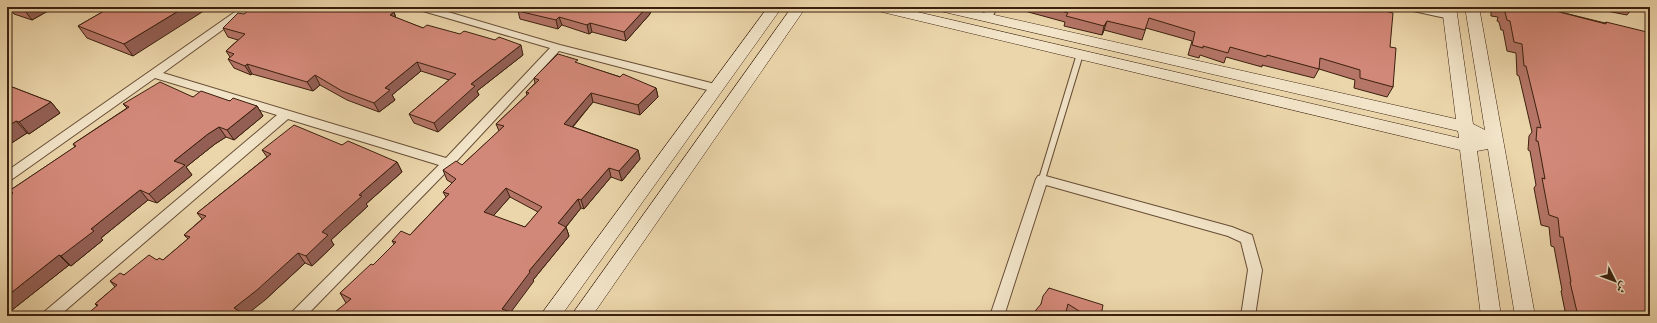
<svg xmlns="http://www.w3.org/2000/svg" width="1657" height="323" font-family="'Libre Bodoni',Amiri,serif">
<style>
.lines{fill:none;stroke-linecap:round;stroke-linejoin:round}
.lane-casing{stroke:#674d35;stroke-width:8}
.street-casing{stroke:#674d35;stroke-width:2}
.secondary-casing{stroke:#3b200e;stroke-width:1}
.lane{stroke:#f2e4c8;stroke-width:6}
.street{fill:#f2e4c8;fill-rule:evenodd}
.secondary{fill:#f2e4c8;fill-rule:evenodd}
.wall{fill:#b57567;stroke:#3b200e;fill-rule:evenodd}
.shaded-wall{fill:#935f54;stroke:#3b200e}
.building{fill:#d28878;stroke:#3b200e;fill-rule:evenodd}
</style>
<rect width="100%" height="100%" fill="#ebd5aa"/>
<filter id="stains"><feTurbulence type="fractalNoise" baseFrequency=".005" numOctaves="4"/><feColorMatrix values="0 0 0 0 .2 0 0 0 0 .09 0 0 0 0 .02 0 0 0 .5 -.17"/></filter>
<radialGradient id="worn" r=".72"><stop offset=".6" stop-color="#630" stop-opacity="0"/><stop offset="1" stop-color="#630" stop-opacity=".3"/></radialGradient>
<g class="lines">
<g class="lane-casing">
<path id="lane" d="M1042,179L1080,54"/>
</g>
<g class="street-casing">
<path id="street" d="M242,7H254L163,73L446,158L550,48L416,9L415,7H431L560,45L719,85L721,88L719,91L715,92L559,51L452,166L306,316H290L292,312L439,165L288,119L59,316H42L44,312L277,115L155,78L11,180L7,181V171Z
M987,7H997L991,20L987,21L982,18Z
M1403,7H1422L1454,14L1455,16L1450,19L1404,9Z
M1042,175L1232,227L1252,235L1262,270L1255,316H1241L1248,270L1241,242L1228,236L1046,185L1004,316H990L1036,179L1038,176Z"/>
</g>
<g class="secondary-casing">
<path id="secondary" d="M768,7H782L561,316H540Z
M792,7H806L592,316H571Z
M871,7H896L1459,138L1458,131L940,11L935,10L933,7H959L1456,119L1442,7H1456L1473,124L1485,130L1465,7H1479L1535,316H1515L1488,149L1477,151L1501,316H1481L1460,150L878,11L873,10Z"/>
</g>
<use href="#lane" class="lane"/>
<use href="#street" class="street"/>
<use href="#secondary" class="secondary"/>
</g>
<path class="wall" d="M8,7H55L32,20L14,14Z
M111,7L133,56L87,38L78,26Z
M485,7H501L497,10Z
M506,7H655L650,13V14L626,41L592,32L589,34L562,25L558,29L520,19L518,11Z
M1010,7H1368L1390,47L1393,87L1387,97L1354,88L1355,80L1319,69L1314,78L1262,65V67L1226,57L1224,63L1200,55L1199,58L1188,55L1192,41L1146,28L1142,40L1104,30L1102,35L1064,26L1065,22Z
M1491,7H1540L1605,23L1606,22L1650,316H1566L1561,291L1562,290L1554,247L1551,246L1549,227L1541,225L1534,188L1536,185L1530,151L1528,150L1529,136L1532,132L1519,76L1517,75L1516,53L1507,51L1503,30H1501L1499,22L1497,21L1498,17L1491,16Z
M1586,7H1633L1627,15Z
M394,12L396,18L423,28L523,55L477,91L479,95L438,132L414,123L409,114L449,80L421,71L392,95L395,100L379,112L347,100L320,85L313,91L252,74L251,75L234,68L228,59L230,57L226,51L238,40L228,37L223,28L244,14Z
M579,64L656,88L658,97L640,115L593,102L573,127L638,150L640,159L622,181L611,177L584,209L581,208L566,227L569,236L533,280L534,281L346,303L340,293L373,265L394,244L392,241L410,235L446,197L443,192L452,183L447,180L443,170L462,165L499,131L496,124L527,95L526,92L535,83L534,78ZM510,197L538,212L525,227L493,216Z
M7,85L51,102L60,113L29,134L27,133L7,146Z
M193,97L230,101L257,106L263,116L234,140L226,137L215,144L186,167L192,175L157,203L148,200L101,238L103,240L71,266L69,265L7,314V197L11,194L9,191L75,147L73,144L127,108L123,104Z
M342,145L397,162L402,172L366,204L368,206L331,240L334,245L312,266L305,263L265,300L97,306L95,304L115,287L110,281L157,260H163L188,239L184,235L202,219L197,213L267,157L262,150Z
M1049,288L1101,316H1068L1041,304Z"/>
<path class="shaded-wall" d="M31,7H55L32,20L25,11Z
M185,7H210L133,56L124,44Z
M496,7H501L497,10Z
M647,7H655L650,13V14L626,41L624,32Z
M394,12L397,22L390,15Z
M559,17L562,25L558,29L556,20Z
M1107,21L1104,30L1102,35L1104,26Z
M590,23L592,32L589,34L587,25Z
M521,45L523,55L477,91L479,95L438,132L434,123L471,84Z
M417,62L421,71L392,95L395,100L379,112L374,103L385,88Z
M247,64L252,74L251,75L245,66Z
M315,75L320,85L313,91L307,82Z
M656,88L658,97L640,115L638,105Z
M591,93L593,102L567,133L564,124Z
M51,102L60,113L29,134L19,122Z
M257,106L263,116L234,140L227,130Z
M16,121L27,133L7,146V127Z
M219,127L226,137L215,144L186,167L192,175L157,203L149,194L174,161L208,134Z
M638,150L640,159L622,181L619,171Z
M397,162L402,172L366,204L368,206L331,240L334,245L312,266L306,256L322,232L359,195Z
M609,168L611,177L584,209L581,200Z
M506,188L510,197L488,222L484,212Z
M140,190L148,200L101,238L103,240L71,266L61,256L91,229Z
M578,199L581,208L561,233L558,223Z
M566,227L569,236L533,280L534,281L508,316L502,309L529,271Z
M298,253L305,263L265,300L245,316L234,308Z
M59,255L69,265L7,314V296Z"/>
<path class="building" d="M14,7H31L25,11Z
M111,7H185L124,44L78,26Z
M253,7H366L368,8L369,7H375L394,12L390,15L423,28L427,25L460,34L464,31L495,40L499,37L521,45L471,84L475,86L434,123L409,114L456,74L417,62L385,88L390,90L374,103L342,91L315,75L307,82L247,64L245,66L228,59L234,54L226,51L245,34L223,28L238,13L244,14Z
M522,7H647L624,32L590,23L587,25L559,17L556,20L518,11Z
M1047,7H1368L1393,13L1390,47L1396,48L1393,87L1360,78V70L1320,58L1319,69L1267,55L1266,57L1230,47L1228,53L1203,46V48L1192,45L1195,32L1149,18L1145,30L1107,21L1104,26L1066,16L1068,13Z
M1500,7H1540L1606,24V22L1647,32L1650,45V316H1589V315L1577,312L1570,282H1571L1563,237H1560L1558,218L1549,215L1542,178L1545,179L1538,141H1536L1537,127L1541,128L1526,66H1524L1522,44L1514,42L1510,21L1507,20L1505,12H1504V8Z
M558,54L578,60L575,62L620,77L623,74L656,88L638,105L591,93L564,124L638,150L619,171L609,168L581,200L578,199L558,223L566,227L529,271L530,272L502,309L514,313L512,316H330L351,299L340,293L371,264L373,265L396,242L392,241L401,231L410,235L449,194L443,192L456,179L443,170L456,161L462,165L504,126L496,124L529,93L526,92L539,80L534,78ZM506,188L542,207L525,227L484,212Z
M160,82L193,97L201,91L230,101L233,98L257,106L227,130L219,127L208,134L174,161L185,165L149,194L140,190L91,229L94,231L61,256L59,255L7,296V197L13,193L9,191L76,146L73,144L129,107L123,104Z
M7,85L51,102L19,122L16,121L7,127Z
M294,125L342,145L348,141L397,162L359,195L362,196L322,232L328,235L306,256L298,253L257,290L234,308L248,316H85L98,305L95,304L117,285L110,281L120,273L124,275L149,255L157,260L159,258L163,260L190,237L184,235L206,216L197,213L271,154L262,150Z
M1049,288L1103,305L1101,316H1087L1068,304L1065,316H1031L1041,304L1043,296Z"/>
<rect width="1657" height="323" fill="none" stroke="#ebd5aa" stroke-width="24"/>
<rect x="8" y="8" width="1641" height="307" fill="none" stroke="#3b200e" stroke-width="2"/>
<rect x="12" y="12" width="1633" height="299" fill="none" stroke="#3b200e"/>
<g transform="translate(1615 281) rotate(132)" stroke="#f2e4c8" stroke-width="3" paint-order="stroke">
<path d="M0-3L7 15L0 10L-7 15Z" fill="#3b200e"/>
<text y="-6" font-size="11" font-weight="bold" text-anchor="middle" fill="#3b200e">ش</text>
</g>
<rect width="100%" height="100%" filter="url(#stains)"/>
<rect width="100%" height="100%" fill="url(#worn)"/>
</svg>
